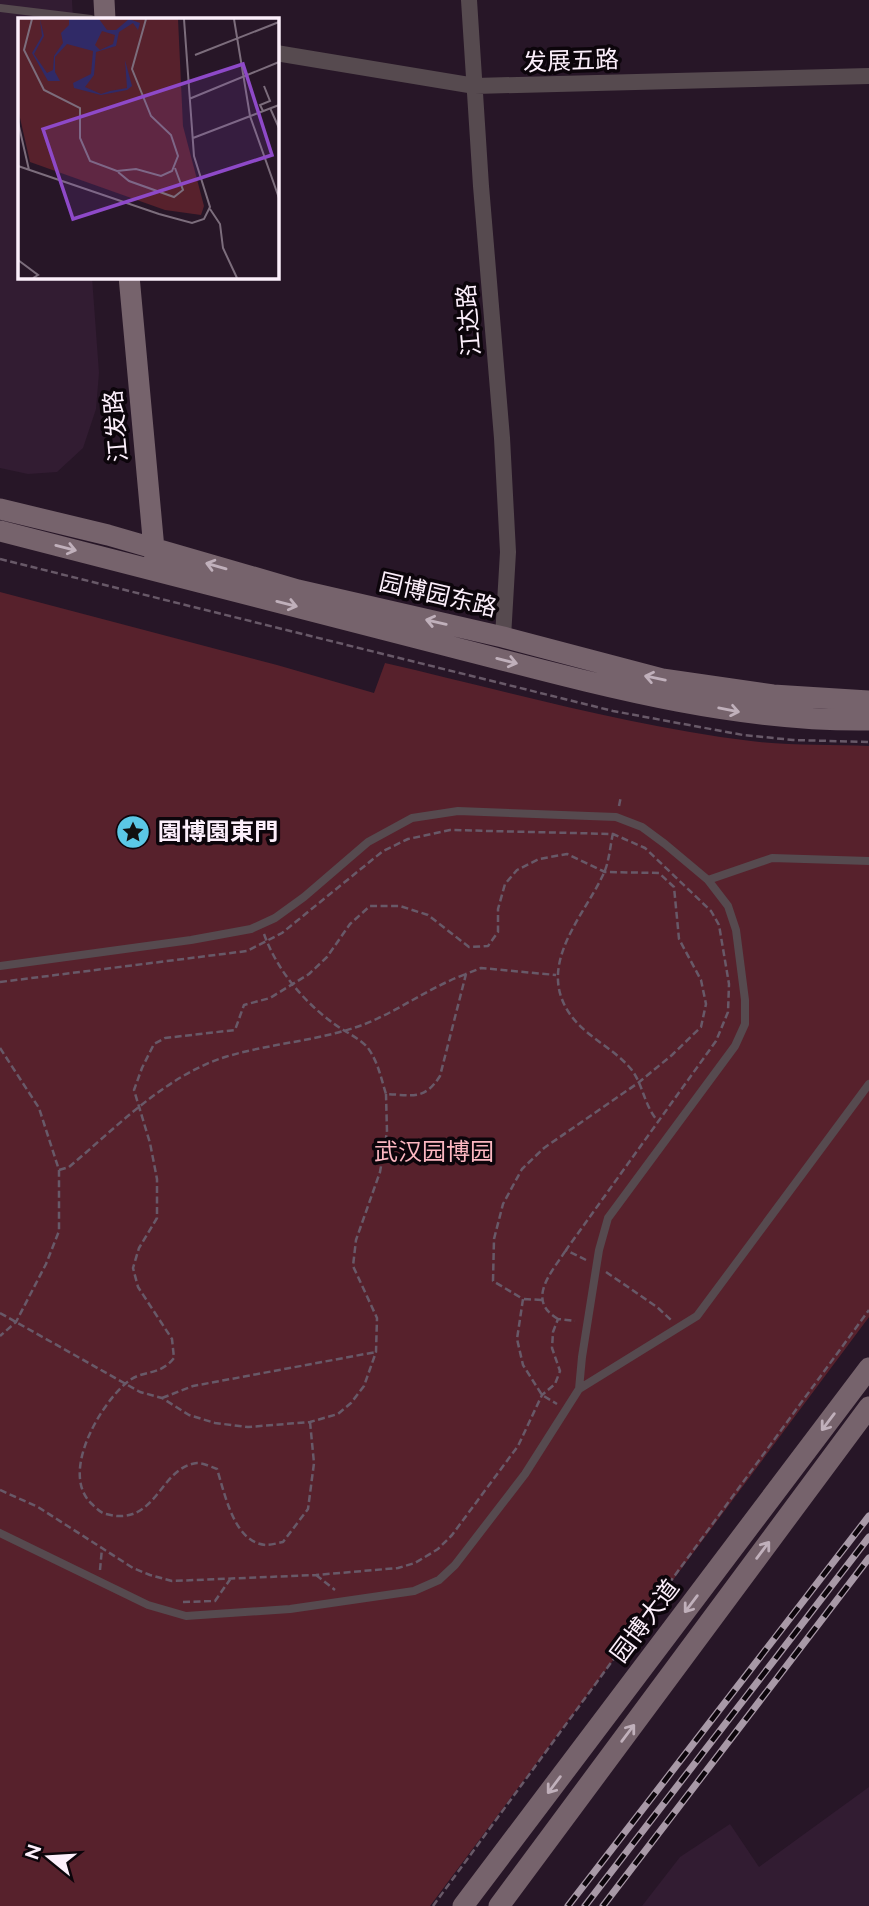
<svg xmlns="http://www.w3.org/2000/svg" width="869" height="1906" font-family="Raleway,'Noto Sans SC',sans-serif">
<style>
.built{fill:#321c32}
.green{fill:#57212c}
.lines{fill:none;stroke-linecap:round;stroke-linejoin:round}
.path{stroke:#685968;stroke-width:2.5;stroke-dasharray:7 3.5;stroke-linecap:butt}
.lane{stroke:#564a4f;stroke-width:8}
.street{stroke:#564a4f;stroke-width:16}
.secondary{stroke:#76636c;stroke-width:21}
.rail-casing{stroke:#a899a7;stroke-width:7}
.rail{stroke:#0c050b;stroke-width:4.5;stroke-dasharray:13;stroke-linecap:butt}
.oneway{stroke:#c0b0bb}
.labels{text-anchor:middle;stroke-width:7;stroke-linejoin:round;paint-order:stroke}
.street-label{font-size:24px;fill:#fceffb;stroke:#0c050b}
.poi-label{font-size:24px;font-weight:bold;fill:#fceffb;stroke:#0c050b;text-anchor:start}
.park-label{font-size:24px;fill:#fcb7c1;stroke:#0c050b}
.inset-road{fill:none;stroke:#7c6d7c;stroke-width:2}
.view{fill:#8e49c8;fill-opacity:0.15;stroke:#8e49c8;stroke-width:3.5}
.inset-edge{fill:none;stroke:#fceffb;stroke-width:3.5}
</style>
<rect width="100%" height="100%" fill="#271627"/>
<path class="built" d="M0,0H72L73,19H19V276L92,277L99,373L96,409L83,448L57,472L28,474L0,468Z
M869,1787V1906H642L680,1857L730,1824L759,1867Z"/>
<path class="green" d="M0,592L277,665L374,693L385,663C506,691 628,726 751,741C790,746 830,744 869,746V1317L430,1906H0Z"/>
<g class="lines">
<path class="path" d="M0,559L613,711L743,735L793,740L869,742
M619,806L621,796
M613,833C610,847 609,863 603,875C584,915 541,960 565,1006C580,1035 611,1045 631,1069C643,1084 644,1105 657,1120
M264,934C277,970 303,1001 333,1023C343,1031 360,1038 368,1048C378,1062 381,1078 386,1094C412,1095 424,1101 440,1076L466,974L481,968L556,975
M0,982L247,951L282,933L383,851L408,839L450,830L613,834L645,848L711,911L719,925L729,984L728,1012L716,1041L566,1250L586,1260
M0,1048L39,1108L59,1170V1231L46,1264L16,1322L0,1336
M59,1170L69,1167C117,1127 165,1076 225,1057C271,1043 320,1041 365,1024C400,1010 430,987 466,974
M606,1272L657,1307L671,1320
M524,1299L542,1300
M0,1313L140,1392L162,1398L189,1415L215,1423L248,1427L310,1422L338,1414L351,1403L364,1386L376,1352L377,1318L353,1266L356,1240L380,1172L387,1132L386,1094
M558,1319C525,1300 552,1272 566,1250
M162,1398L193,1386L376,1352
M310,1422L314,1463L308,1509L283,1542C278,1543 271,1545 266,1545C234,1543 225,1494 217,1469C211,1467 204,1463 197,1463C159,1467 157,1528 106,1514C101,1513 97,1509 93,1505C59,1476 98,1408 125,1384C142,1368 158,1378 174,1358L172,1339L138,1287L133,1268L139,1248L157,1218V1179L150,1143L134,1090L142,1068L154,1044L165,1038L235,1030L244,1005L270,998L309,974L327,957L350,924L370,906H400L428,915L469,947L488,946L498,932V909L505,884L517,870L539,859L567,854L605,872L659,873L674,887L679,939L701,980L706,1004L701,1027L672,1055L638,1083L544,1148L522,1169L503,1204L494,1239L493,1281L523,1299L517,1339L523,1365L542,1395L557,1404
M0,1490L38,1507L133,1568L150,1575L172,1581L316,1575L398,1568L415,1563L438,1549L452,1535L518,1446L542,1395L555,1384L560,1371L552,1348L553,1332L558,1319L575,1321
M100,1570L102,1548
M316,1575L335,1590
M183,1602L215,1601L231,1578
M433,1906L869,1310"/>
<path class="lane" d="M0,8L91,19
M708,880L772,858L869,861
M0,966L191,940L251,929L275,918L304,897L368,842L412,818L458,811L616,817L642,827L665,844L708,880L728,906L736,930L745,1000V1024L735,1046L608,1218L599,1250L582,1357L579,1389L525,1474L455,1565L439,1580L414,1591L290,1609L186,1616L148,1605L0,1533
M579,1389L697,1316L869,1084"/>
<path class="street" d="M469,0L481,186L502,438L508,552L503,637
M276,53L475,86L869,76"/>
<path class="secondary" d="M104,0L105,19
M129,276L155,560
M0,509L108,535L298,590L503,637L662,679L773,695L869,701
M0,531C151,570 302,608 452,647C589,682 727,722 869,720
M463,1906L869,1368
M499,1906L869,1407"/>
<g class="rail-casing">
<path id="rail" d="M568,1906L869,1516
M585,1906L869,1537
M603,1906L869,1558"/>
</g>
<use href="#rail" class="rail"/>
</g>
<defs><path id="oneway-shaft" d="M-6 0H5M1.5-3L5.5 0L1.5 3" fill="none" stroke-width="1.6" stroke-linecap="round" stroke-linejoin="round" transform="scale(1.75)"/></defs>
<g class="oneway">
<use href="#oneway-shaft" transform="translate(66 548) rotate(14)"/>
<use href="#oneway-shaft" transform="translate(216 566) rotate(-164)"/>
<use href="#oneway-shaft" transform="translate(287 604) rotate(14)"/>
<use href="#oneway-shaft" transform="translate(436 622) rotate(-167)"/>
<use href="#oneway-shaft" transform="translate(507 661) rotate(14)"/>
<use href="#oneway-shaft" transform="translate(655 678) rotate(-168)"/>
<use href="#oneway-shaft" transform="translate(729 710) rotate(11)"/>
<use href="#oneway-shaft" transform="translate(828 1422) rotate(127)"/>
<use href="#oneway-shaft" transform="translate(763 1550) rotate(-53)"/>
<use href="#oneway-shaft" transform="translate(691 1604) rotate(127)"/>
<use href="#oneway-shaft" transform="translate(628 1733) rotate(-53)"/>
<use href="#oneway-shaft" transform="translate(554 1785) rotate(127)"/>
</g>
<defs>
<g id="sight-disc" transform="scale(1.75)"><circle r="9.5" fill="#5bc8e6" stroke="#0c050b"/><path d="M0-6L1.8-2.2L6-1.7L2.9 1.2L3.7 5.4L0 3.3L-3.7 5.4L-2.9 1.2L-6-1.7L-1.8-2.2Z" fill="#111"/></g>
</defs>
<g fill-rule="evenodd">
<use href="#sight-disc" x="133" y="832"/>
</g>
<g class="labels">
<g class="street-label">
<text transform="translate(571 61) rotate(-2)" y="8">发展五路</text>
<text transform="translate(469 320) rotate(-95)" y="8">江达路</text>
<text transform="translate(116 426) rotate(-95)" y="8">江发路</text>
<text transform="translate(438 595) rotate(13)" y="8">园博园东路</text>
<text transform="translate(645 1621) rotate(-53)" y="8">园博大道</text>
</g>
<g class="poi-label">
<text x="158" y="840">園博園東門</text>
</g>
<g class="park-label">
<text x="434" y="1160">武汉园博园</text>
</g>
</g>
<g transform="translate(18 18)">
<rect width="261" height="261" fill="#271627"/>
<path d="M0,1H160L165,108L186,188L183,197L147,192L12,144L0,91Z" fill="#57212c"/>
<path d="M22,1L26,18L16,36L29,55L35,52L36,38L45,25L43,15L51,7V1H81L89,12H98L111,1L122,5L120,12L115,5L101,14L98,28L78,34L76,57L67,69L83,76L92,73L109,70L107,42L114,68L109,72L83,77L56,70L55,65L73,56L75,33L49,26L37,39V54L42,63H30L14,35L24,18ZM84,13L97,17L95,26L82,32L77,27Z" fill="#302a67" fill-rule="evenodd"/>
<path class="inset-road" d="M14,1L6,32L26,72L62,90V120L72,143L99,153L118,151L143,158L154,153L160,138L153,117L133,98L114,51L128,1M216,1L232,98L261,180M177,37L261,4M171,81L261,44M252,90L261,110M245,93L242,87L252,83L246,68M0,104L11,152M175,120L261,87M0,148L141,196L174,205L186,201L192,189L176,138L166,1M100,154L111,163L156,179L165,172L157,150M192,191L202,206L205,230L219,260M0,242L20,257L15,260"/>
<path class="view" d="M225,46L254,137L55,201L25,111Z"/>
<rect width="261" height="261" class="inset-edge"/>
</g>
<g transform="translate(49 1857) rotate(288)" stroke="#0c050b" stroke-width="5" paint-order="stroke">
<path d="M0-5L12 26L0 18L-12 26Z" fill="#fceffb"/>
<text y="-10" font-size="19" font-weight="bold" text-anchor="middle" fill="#fceffb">N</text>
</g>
</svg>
